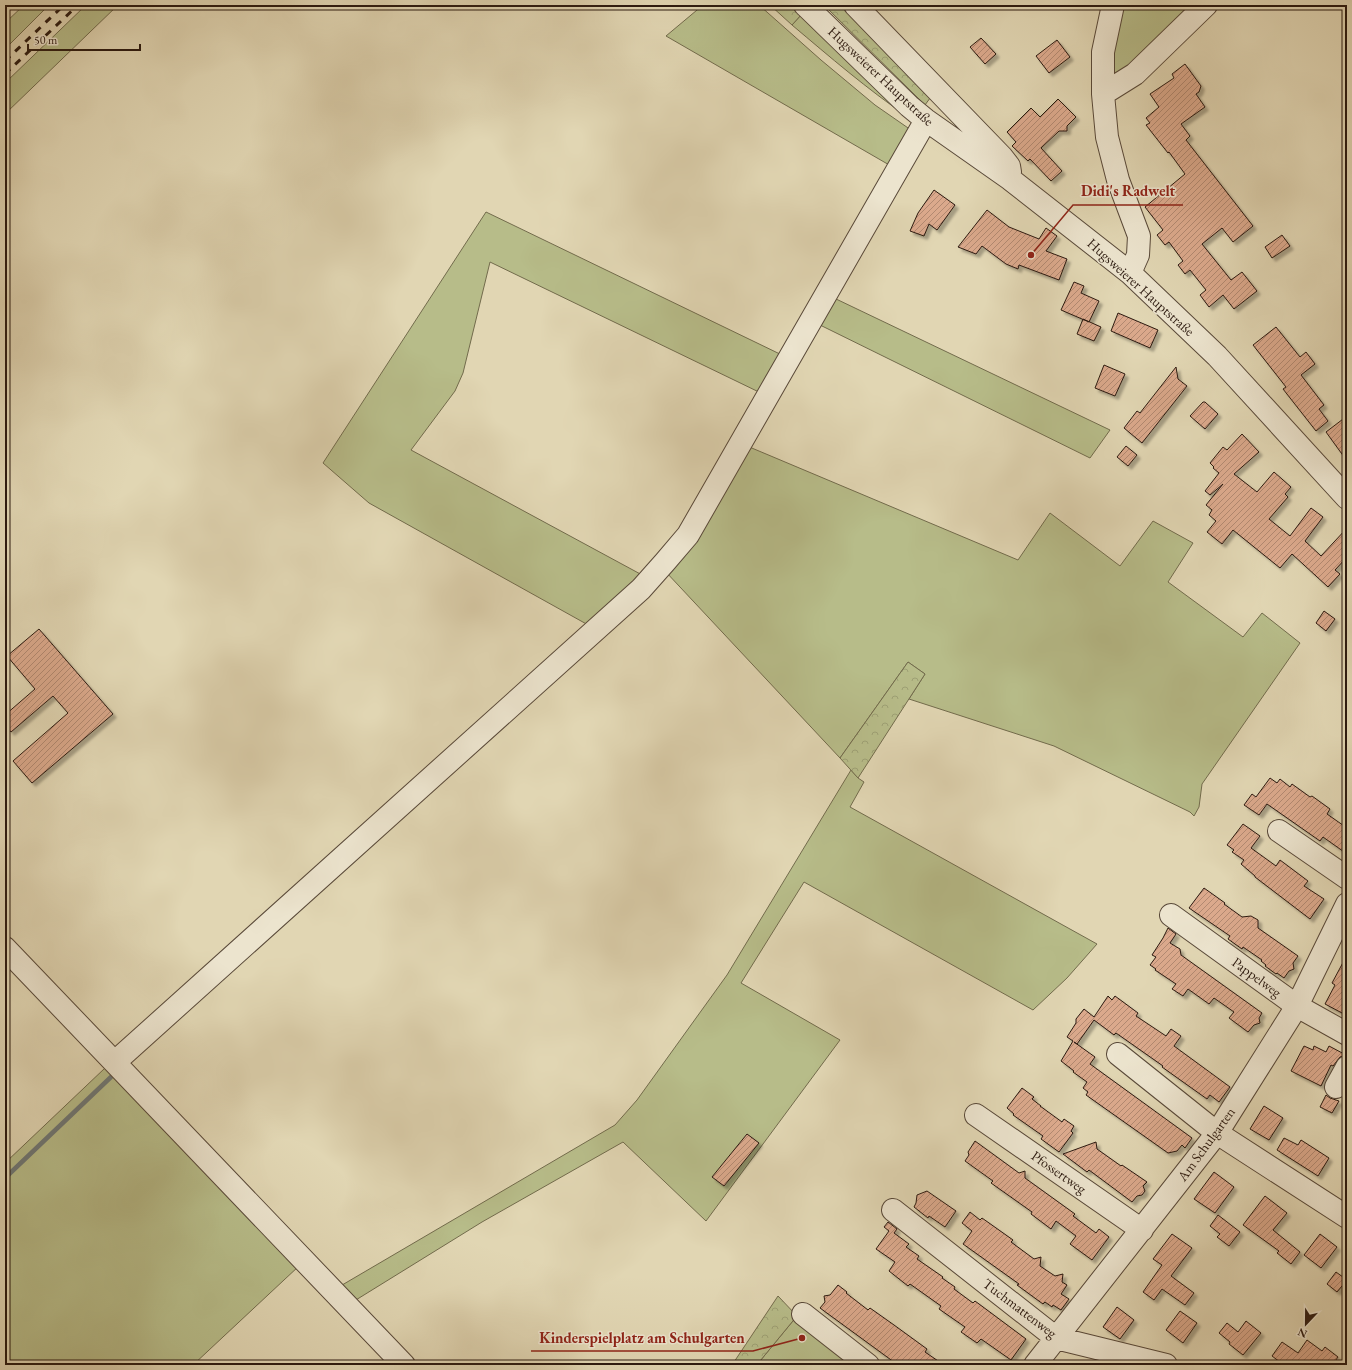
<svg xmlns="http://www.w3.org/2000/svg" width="1352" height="1370" font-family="'EB Garamond',serif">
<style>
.green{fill:#b7bc89;stroke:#726b4c}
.forest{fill:url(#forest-crowns);stroke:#726b4c}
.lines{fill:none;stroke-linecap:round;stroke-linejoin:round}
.stream{stroke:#6f7876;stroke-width:4.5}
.building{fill:url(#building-hatch);stroke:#2c1a10;filter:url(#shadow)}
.minor-casing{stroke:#594939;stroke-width:24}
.minor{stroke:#ece4ce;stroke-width:22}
.rail{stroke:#2c1a10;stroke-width:3;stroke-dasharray:7 7;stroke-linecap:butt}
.labels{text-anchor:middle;stroke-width:3;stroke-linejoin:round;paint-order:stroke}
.street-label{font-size:14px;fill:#2c1a10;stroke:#ece4ce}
.leader{fill:none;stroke:#8f2418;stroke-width:1.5}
.callout-dot{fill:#8f2418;stroke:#ece4ce;stroke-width:1.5}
.callout-label{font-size:15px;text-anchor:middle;font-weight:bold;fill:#8f2418;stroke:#ece4ce;stroke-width:3;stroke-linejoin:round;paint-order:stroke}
</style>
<defs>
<pattern id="forest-crowns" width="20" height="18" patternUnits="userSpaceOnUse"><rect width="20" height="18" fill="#b7bc89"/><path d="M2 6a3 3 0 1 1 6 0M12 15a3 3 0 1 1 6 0" fill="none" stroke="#9ea175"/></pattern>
<pattern id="building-hatch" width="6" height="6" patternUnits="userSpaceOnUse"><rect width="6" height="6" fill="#dba98c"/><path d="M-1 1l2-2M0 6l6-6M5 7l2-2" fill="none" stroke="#b28971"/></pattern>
<filter id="shadow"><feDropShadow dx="3.5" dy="3.5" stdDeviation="1" flood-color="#0004"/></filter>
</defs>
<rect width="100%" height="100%" fill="#e1d6b3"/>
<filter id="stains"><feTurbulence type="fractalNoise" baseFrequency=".005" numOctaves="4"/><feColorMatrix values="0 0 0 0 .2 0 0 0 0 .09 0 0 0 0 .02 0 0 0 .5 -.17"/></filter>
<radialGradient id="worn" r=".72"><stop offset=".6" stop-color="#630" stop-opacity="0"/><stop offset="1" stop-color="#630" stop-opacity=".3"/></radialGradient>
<path class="green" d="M24,5H49L5,49V23Z
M86,5H118L5,114V83Z
M703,5H759L821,60L875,105L911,130L891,166L666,36Z
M1117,5H1191L1124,72L1112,74Z
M801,15L908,117C867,89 830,57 792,25Z
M486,212L784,356L763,394L490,262L463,373L455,391L411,450L644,576L590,626L369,503L323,463Z
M834,298L1110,430L1090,458L820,325Z
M747,446L1018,560L1050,513L1120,566L1153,521L1193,543L1168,582L1243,637L1262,613L1300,643L1202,784L1199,807L1194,816L1190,812L1054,746L909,699L925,674L908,662L840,758L665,571Z
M851,770L858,778L864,782L850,807L1097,944L1067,978L1033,1010L804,882L741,983L840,1040L706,1221L623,1142L482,1222L351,1303L337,1288L615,1125L637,1100L727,975Z
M105,1068L299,1266L193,1365H5V1163Z
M797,1316L852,1360L848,1365H752L760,1361Z"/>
<path class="forest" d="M770,5H791L801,15L792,25Z
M824,5H847L933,94L925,105Z
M908,662L925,674L858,778L840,758Z
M778,1296L797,1316L760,1361L752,1365H732Z"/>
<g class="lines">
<path class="stream" d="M5,1178L111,1077"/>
</g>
<path class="building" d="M981,38L996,54L985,64L970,47Z
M1057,40L1070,57L1049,73L1036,56Z
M1185,64L1201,86L1199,92L1196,94L1205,107L1181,124L1190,136L1186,140L1253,226L1233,242L1222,228L1202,244L1231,280L1242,272L1257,291L1234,309L1223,295L1209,307L1200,295L1206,290L1190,270L1185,274L1178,265L1183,261L1169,242L1165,245L1157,235L1163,230L1145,207L1185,174L1169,152L1168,153L1146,125L1150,123L1146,118L1159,107L1150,94L1174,78L1172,74Z
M1058,99L1076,117L1067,126V131H1059L1041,148L1062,171L1051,181L1030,159L1028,161L1012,146L1016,142L1007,132L1031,108L1040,117Z
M934,190L955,205L937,230L929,224L924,236L910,231L918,213Z
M987,210L1009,227L1039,239L1046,228L1057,236L1046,251L1067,259L1059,280L1019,265L1018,269L1006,264L982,246L976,254L958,247Z
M1282,235L1290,246L1272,258L1265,247Z
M1074,282L1084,286L1081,293L1099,301L1089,322L1061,310Z
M1118,313L1158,330L1150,348L1111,331Z
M1083,319L1101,327L1094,341L1077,334Z
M1276,327L1300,357L1306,352L1315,364L1301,375L1324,405L1319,409L1328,421L1316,431L1283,389L1286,387L1253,345Z
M1104,365L1125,374L1115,396L1095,388Z
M1176,367L1178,379L1187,386L1142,443L1124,428L1137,411L1140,413Z
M1203,402H1205L1218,414L1205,429L1190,416Z
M1347,416V461L1326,432Z
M1242,434L1259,452L1234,474L1257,492L1274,472L1291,487L1285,494L1288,497L1269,519L1290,536L1311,508L1323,517L1305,541L1321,556L1347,528V557L1335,570L1340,574L1328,587L1292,554L1280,568L1233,530L1222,544L1207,532L1216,521L1209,515L1212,510L1206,505L1223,484L1210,495L1205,491L1219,473L1213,468L1214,467L1210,463L1223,447L1227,450Z
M1126,446L1137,455L1128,466L1117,457Z
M1324,611L1335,619L1326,631L1316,623Z
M39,629L113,714L32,783L13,761L68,713L53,696L11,732L5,725V715L35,689L7,656Z
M1270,778L1277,783L1280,779L1290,787L1292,784L1310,797L1312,796L1330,809L1327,814L1347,828V854L1323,837L1320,841L1267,804L1259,815L1244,805L1252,794L1256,797Z
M1243,824L1260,836L1251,848L1276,866L1280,860L1308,881L1304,886L1324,899L1310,919L1255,877V876L1241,864L1244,860L1232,852L1234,850L1227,845Z
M1204,888L1225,903L1224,904L1242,917L1251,916L1258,920V928L1298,956L1293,963L1294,969L1289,971L1284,978L1277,973L1276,974L1265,966L1266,965L1261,961L1262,960L1243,947L1242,949L1228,939L1230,936L1189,908Z
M1168,928L1176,934L1170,943L1180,949L1181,955L1262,1013L1259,1018L1260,1023L1254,1025L1248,1032L1229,1018L1234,1012L1214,998L1209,1004L1188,989L1183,996L1172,989L1176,984L1155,970L1156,969L1150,965L1156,957L1152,955L1163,938Z
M1347,955V1003L1342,1013L1325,1004L1335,985L1332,983Z
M1108,996L1112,1000L1115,996L1138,1013L1136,1016L1166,1036L1171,1029L1181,1036L1174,1046L1230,1087L1219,1102L1210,1095L1207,1099L1162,1067L1163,1066L1116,1033L1114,1035L1094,1020L1077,1044L1074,1042L1095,1057L1090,1064L1192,1138L1185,1148L1182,1145L1177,1151L1168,1153L1086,1095L1088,1092L1083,1088L1087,1082L1073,1072L1074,1071L1061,1061L1073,1041L1067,1037L1076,1023V1019L1084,1009L1094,1017Z
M1304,1046L1313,1050L1314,1046L1326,1052L1329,1046L1346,1055L1340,1057L1333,1066L1331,1065L1321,1086L1291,1071Z
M1022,1088L1034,1097L1032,1099L1041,1106H1040L1062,1122L1064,1119L1074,1126L1071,1131L1073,1133L1059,1152L1041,1139L1043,1136L1013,1115L1014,1114L1007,1108Z
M1326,1095L1330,1098L1339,1101L1332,1113L1320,1107Z
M1264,1106L1283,1118L1269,1140L1250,1129Z
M747,1134L759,1143L724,1186L712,1177Z
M1284,1138L1298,1145L1301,1140L1329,1158L1318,1176L1277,1150Z
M975,1141L1019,1173L1025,1171V1178L1075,1214L1073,1216L1096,1233L1099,1229L1109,1237L1092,1260L1070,1244L1076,1236L1056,1221L1051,1229L1031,1214L1032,1212L991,1183L993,1181L965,1161L969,1155L968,1152Z
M1096,1142L1097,1149L1121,1166L1122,1165L1147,1182L1143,1186L1145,1191L1142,1195L1137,1196L1132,1202L1089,1170L1087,1172L1063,1154Z
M1214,1172L1234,1187L1215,1213L1194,1199Z
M927,1191L956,1211L945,1227L929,1216L928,1218L914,1207L916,1203L917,1195Z
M1265,1196L1287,1213L1273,1230L1300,1252L1291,1264L1277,1253L1279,1251L1243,1225Z
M970,1212L980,1220L982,1218L1013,1240L1011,1242L1034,1259L1041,1257L1040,1266L1055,1276L1063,1274L1062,1282L1067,1285L1061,1294L1069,1299L1061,1310L1053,1305L1052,1307L1045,1302L1043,1304L1017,1285L1019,1284L963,1244L972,1231L962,1223Z
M1218,1215L1240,1232L1229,1246L1217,1237L1220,1234L1210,1226Z
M888,1222L897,1229L894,1233L909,1244L906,1247L919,1256L917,1259L943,1277L942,1278L955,1287L954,1289L973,1303L975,1301L1026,1339L1011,1360L981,1339L977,1343L961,1332L965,1327L939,1309L941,1306L910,1284L908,1286L889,1271L895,1262L876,1249L889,1231L884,1227Z
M1172,1234L1192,1248L1171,1276L1194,1293L1185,1305L1162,1289L1154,1300L1143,1292L1162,1265L1153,1259Z
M1320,1234L1337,1247L1321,1268L1304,1255Z
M1336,1272L1347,1280L1337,1292L1327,1284Z
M838,1285L847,1292L846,1293L868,1310L870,1308L894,1325L927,1349L925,1352L944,1365H898L820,1308L825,1302L824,1296L830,1295Z
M1117,1307L1134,1320L1120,1339L1103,1327Z
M1180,1311L1197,1323L1183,1343L1166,1330Z
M1246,1321L1261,1333L1243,1355L1229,1344L1230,1342L1219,1333L1227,1323L1238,1332Z
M1307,1340L1322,1351L1325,1347L1338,1357L1332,1365H1284L1272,1356L1282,1342L1298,1353Z"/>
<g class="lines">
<g class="minor-casing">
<path id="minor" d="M805,5L909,106L926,120L1010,179L1130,273L1217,356L1347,498
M855,5L1002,157L1009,166L1010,172
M1113,5L1103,52V94L1107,137L1118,180L1139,236L1138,255L1130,273
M1103,94L1135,74L1206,5
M1279,831L1347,878
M1171,915L1297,1006L1347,1034
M5,948L404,1365
M1118,1054L1217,1133L1347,1217
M115,1062L641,589L665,562L688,535L926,120
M1336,1087L1347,1067
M976,1115L1142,1230
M893,1210L1056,1338L1166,1365
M803,1314L868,1365
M1035,1365L1217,1133L1297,1006L1347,904"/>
</g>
<use href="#minor" class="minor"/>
<path class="rail" d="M5,61L64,5
M5,74L78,5"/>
</g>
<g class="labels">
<g class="street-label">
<text transform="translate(881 76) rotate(43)" y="5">Hugsweierer Hauptstraße</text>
<text transform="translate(1141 287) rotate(42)" y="5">Hugsweierer Hauptstraße</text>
<text transform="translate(1257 977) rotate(36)" y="5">Pappelweg</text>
<text transform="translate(1206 1144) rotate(-54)" y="5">Am Schulgarten</text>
<text transform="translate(1059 1172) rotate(35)" y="5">Pfossertweg</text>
<text transform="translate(1020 1308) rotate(37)" y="5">Tuchmattenweg</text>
</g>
</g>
<path class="leader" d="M1031 255L1073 205H1183M802 1338L753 1351H531"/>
<g class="callout-dot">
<circle cx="1031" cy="255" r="4"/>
<circle cx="802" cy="1338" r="4"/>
</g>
<g class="callout-label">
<text x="1128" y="196">Didi's Radwelt</text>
<text x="642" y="1343">Kinderspielplatz am Schulgarten</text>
</g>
<rect width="1352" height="1370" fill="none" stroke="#e1d6b3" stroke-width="20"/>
<rect x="6" y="6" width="1340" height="1358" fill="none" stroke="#2c1a10" stroke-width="2"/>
<rect x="10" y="10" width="1332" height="1350" fill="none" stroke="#2c1a10"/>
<g transform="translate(1306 1324) rotate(202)" stroke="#ece4ce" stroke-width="3" paint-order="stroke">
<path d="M0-3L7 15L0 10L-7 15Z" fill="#2c1a10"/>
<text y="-6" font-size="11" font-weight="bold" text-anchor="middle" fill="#2c1a10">N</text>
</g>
<path d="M28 44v6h112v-6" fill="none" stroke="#2c1a10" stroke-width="2"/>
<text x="34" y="44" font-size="12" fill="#2c1a10" stroke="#ece4ce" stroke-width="3" paint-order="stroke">50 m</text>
<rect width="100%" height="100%" filter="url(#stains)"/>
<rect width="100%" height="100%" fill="url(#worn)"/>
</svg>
